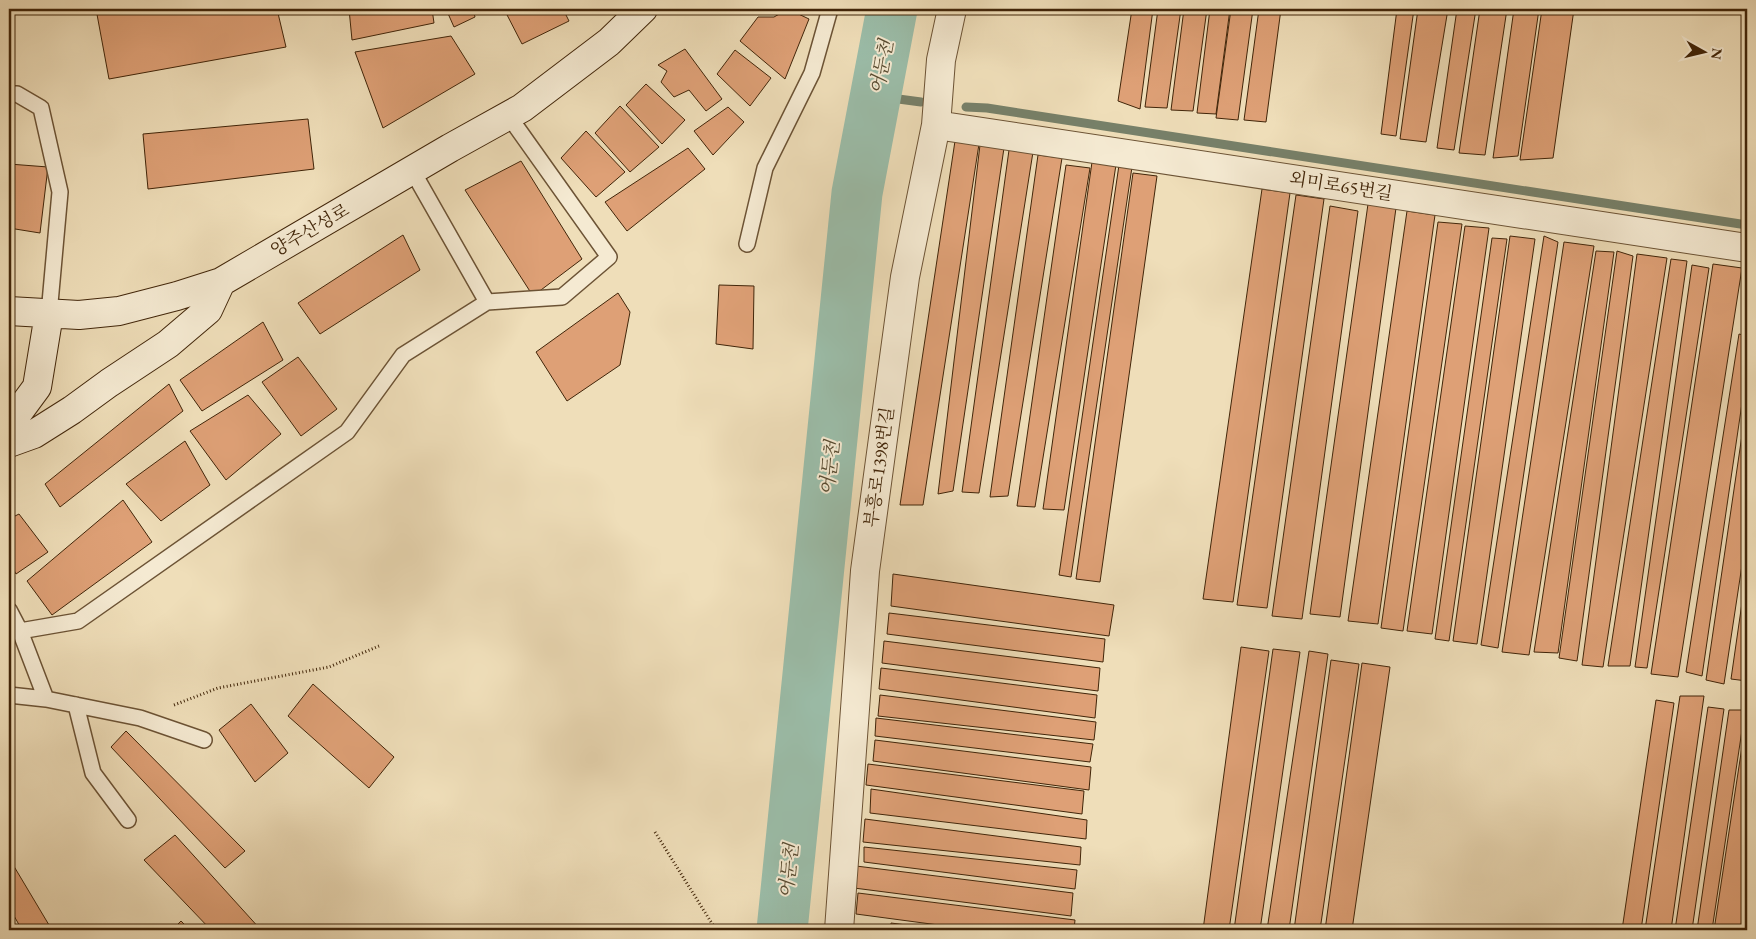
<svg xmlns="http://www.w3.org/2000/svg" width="1756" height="939" font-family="'EB Garamond','Noto Serif KR',serif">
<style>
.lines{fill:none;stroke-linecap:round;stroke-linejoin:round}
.stream{stroke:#778069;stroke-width:9}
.river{stroke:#9bbda9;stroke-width:51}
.building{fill:#dea076;stroke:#412509}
.lane-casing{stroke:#6c5335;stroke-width:18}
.street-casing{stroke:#6c5335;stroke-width:30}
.secondary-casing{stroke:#412509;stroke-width:30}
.path{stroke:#412509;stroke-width:3;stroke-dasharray:1 2.5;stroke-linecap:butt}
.lane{stroke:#f5ead2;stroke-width:15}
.street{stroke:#f5ead2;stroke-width:28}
.secondary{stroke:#f5ead2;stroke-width:28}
.labels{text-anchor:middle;stroke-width:4;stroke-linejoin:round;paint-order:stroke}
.street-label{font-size:18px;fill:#412509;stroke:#f5ead2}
.water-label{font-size:19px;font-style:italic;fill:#584b31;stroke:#f5ead2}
</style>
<rect width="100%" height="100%" fill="#efdeb9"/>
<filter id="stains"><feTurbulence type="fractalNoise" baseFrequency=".004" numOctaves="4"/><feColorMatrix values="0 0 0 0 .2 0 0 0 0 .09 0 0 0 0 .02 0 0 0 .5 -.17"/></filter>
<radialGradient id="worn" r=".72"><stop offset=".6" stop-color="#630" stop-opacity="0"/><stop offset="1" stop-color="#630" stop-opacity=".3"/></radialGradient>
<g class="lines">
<path class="stream" d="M876,96L921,102
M966,107L987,108L1747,225"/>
<path class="river" d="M782,930L857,193L892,9"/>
</g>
<path class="building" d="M96,9H277L286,47L109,79Z
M349,9H432L434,23L352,40Z
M446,9H473L475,17L454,27Z
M504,9H563L569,21L522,44Z
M788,9L809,19L785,79L740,41L758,17H774Z
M1132,9H1153L1140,109L1118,101Z
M1158,9H1181L1167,108L1145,107Z
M1184,9H1207L1193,111L1171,110Z
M1210,9H1230L1216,114L1197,113Z
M1231,9H1253L1238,120L1216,118Z
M1259,9H1281L1266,122L1244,120Z
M1397,9H1414L1396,136L1381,134Z
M1418,9H1448L1426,142L1400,139Z
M1457,9H1476L1454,150L1437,148Z
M1480,9H1507L1485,155L1459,153Z
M1514,9H1539L1518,156L1493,158Z
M1542,9H1574L1553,158L1520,160Z
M451,36L475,74L383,128L355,52Z
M685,49L722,99L706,111L689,90L674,97L661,82L667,71L658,65Z
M735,50L771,78L750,106L717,74Z
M646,84L685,120L662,144L626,105Z
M620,106L659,147L630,172L595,133Z
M728,107L744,122L713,155L694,131Z
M308,119L314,169L148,189L143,134Z
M586,131L625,172L596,197L561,158Z
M955,141L979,144L923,505H900Z
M980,145L1004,148L953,491L938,494Z
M688,148L705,169L627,231L605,202Z
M1009,150L1033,152L979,493L962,492Z
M1038,155L1062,158L1008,496L990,497Z
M1093,155L1117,158L1064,510L1043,509Z
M521,161L582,259L533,296L465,190Z
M9,164L48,167L40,233L9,228Z
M1066,165L1090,168L1035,507L1017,506Z
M1119,165L1132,167L1071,577L1059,575Z
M1133,173L1157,176L1100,582L1076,579Z
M1262,189L1290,193L1233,602L1203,599Z
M1296,195L1324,199L1267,608L1237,605Z
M1368,204L1396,208L1340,617L1310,614Z
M1330,206L1358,211L1302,619L1272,616Z
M1407,211L1435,215L1378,624L1348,621Z
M1438,222L1462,224L1403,631L1381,628Z
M1465,226L1489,228L1432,634L1407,631Z
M403,235L420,270L320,334L298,303Z
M1510,236L1535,239L1477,644L1453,641Z
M1544,236L1558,242L1498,648L1481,645Z
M1492,238L1507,239L1449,641L1435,639Z
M1564,242L1594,246L1529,655L1502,652Z
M1596,251L1614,252L1558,653L1534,652Z
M1617,251L1633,256L1577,661L1559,658Z
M1637,254L1667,258L1603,667L1582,665Z
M1671,259L1687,261L1630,666H1608Z
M1713,264L1742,268L1678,677L1651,674Z
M1692,265L1709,268L1647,668L1635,667Z
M719,285L754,286L753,349L716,344Z
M618,293L630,312L620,365L567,401L536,352Z
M263,322L283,360L202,411L180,380Z
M1739,334L1747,336V369L1702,676L1686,672Z
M298,357L337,409L301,436L262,382Z
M169,384L183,411L60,507L45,484Z
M248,395L281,434L226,480L190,431Z
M1747,401V532L1724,684L1706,680Z
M185,441L210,485L161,521L126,484Z
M123,500L152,542L52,615L27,581Z
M19,514L48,552L16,574L9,561V519Z
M1747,568V681L1731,679Z
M893,574L1114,605L1109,636L891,606Z
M889,613L1105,639L1103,662L887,634Z
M884,641L1100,668L1098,691L882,663Z
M1241,647L1269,651L1229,930H1203Z
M1273,649L1300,652L1260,930H1234Z
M1309,651L1328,654L1289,930H1267Z
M1331,660L1359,664L1320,930H1294Z
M1362,663L1390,667L1352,930H1325Z
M881,668L1097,695L1095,718L879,689Z
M313,684L394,757L369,788L288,716Z
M880,695L1096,722L1094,740L878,716Z
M1680,696H1704L1671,930H1645Z
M1656,700L1674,703L1641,930H1622Z
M251,704L288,753L255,782L219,730Z
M1708,707L1724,709L1692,930H1675Z
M1729,710H1745L1712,930H1697Z
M1747,714V896L1742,930H1714Z
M876,718L1093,744L1090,762L875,736Z
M126,731L245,851L225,868L111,747Z
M875,740L1091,767L1089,790L873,761Z
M868,764L1084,791L1082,814L866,785Z
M871,789L1087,820L1086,839L870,813Z
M865,819L1081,847L1080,865L863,842Z
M175,835L261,930H211L144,860Z
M864,847L1077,870L1075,889L864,862Z
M9,858L52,930H22L9,907Z
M856,866L1073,893L1071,916L854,888Z
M858,893L1075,920L1074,930H976L856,914Z
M181,921L190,930H172Z
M891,923L945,930H891Z"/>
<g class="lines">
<g class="lane-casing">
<path id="lane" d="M9,94H17L41,108L60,192L49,314
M412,170L487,302
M747,244L765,168L812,73L830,9
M9,610L20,631L46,699
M20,631L78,621L347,432L403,355L487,302L562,297L609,257L508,115
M9,695L46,699L140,718L204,740
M76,705L93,773L128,820"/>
</g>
<g class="street-casing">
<path id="street" d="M936,125L1747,248
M839,930L865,571L905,277L936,125L941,60L952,9"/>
</g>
<g class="secondary-casing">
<path id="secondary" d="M9,311L79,315L119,311L177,296L221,282L450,148L522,108L609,42L643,9
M9,425L37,387L49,314
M9,443L34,434L72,410L109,383L168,344L208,310L221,282"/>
</g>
<path class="path" d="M174,705L218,688L329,667L379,646
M655,832L716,930"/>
<use href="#lane" class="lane"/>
<use href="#street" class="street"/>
<use href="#secondary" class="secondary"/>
</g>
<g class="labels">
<g class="street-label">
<text transform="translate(1341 186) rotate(9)" y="6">외미로65번길</text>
<text transform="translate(310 230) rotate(-30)" y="6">양주산성로</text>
<text transform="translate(879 467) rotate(-82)" y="6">부흥로1398번길</text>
</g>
<g class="water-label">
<text transform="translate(881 67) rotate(-79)" y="7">어둔천</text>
<text transform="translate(829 468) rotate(-84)" y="7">어둔천</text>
<text transform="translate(788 871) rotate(-84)" y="7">어둔천</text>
</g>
</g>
<rect width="1756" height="939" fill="none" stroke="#efdeb9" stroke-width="30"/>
<rect x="10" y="10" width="1736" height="919" fill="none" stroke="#412509" stroke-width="2.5"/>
<rect x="15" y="15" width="1726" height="909" fill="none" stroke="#412509"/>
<g transform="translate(1704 52) rotate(98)" stroke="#f5ead2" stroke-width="4" paint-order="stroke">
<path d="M0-4L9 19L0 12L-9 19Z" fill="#412509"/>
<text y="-8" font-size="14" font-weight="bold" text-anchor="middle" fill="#412509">N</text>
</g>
<rect width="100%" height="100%" filter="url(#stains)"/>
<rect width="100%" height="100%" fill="url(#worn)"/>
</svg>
